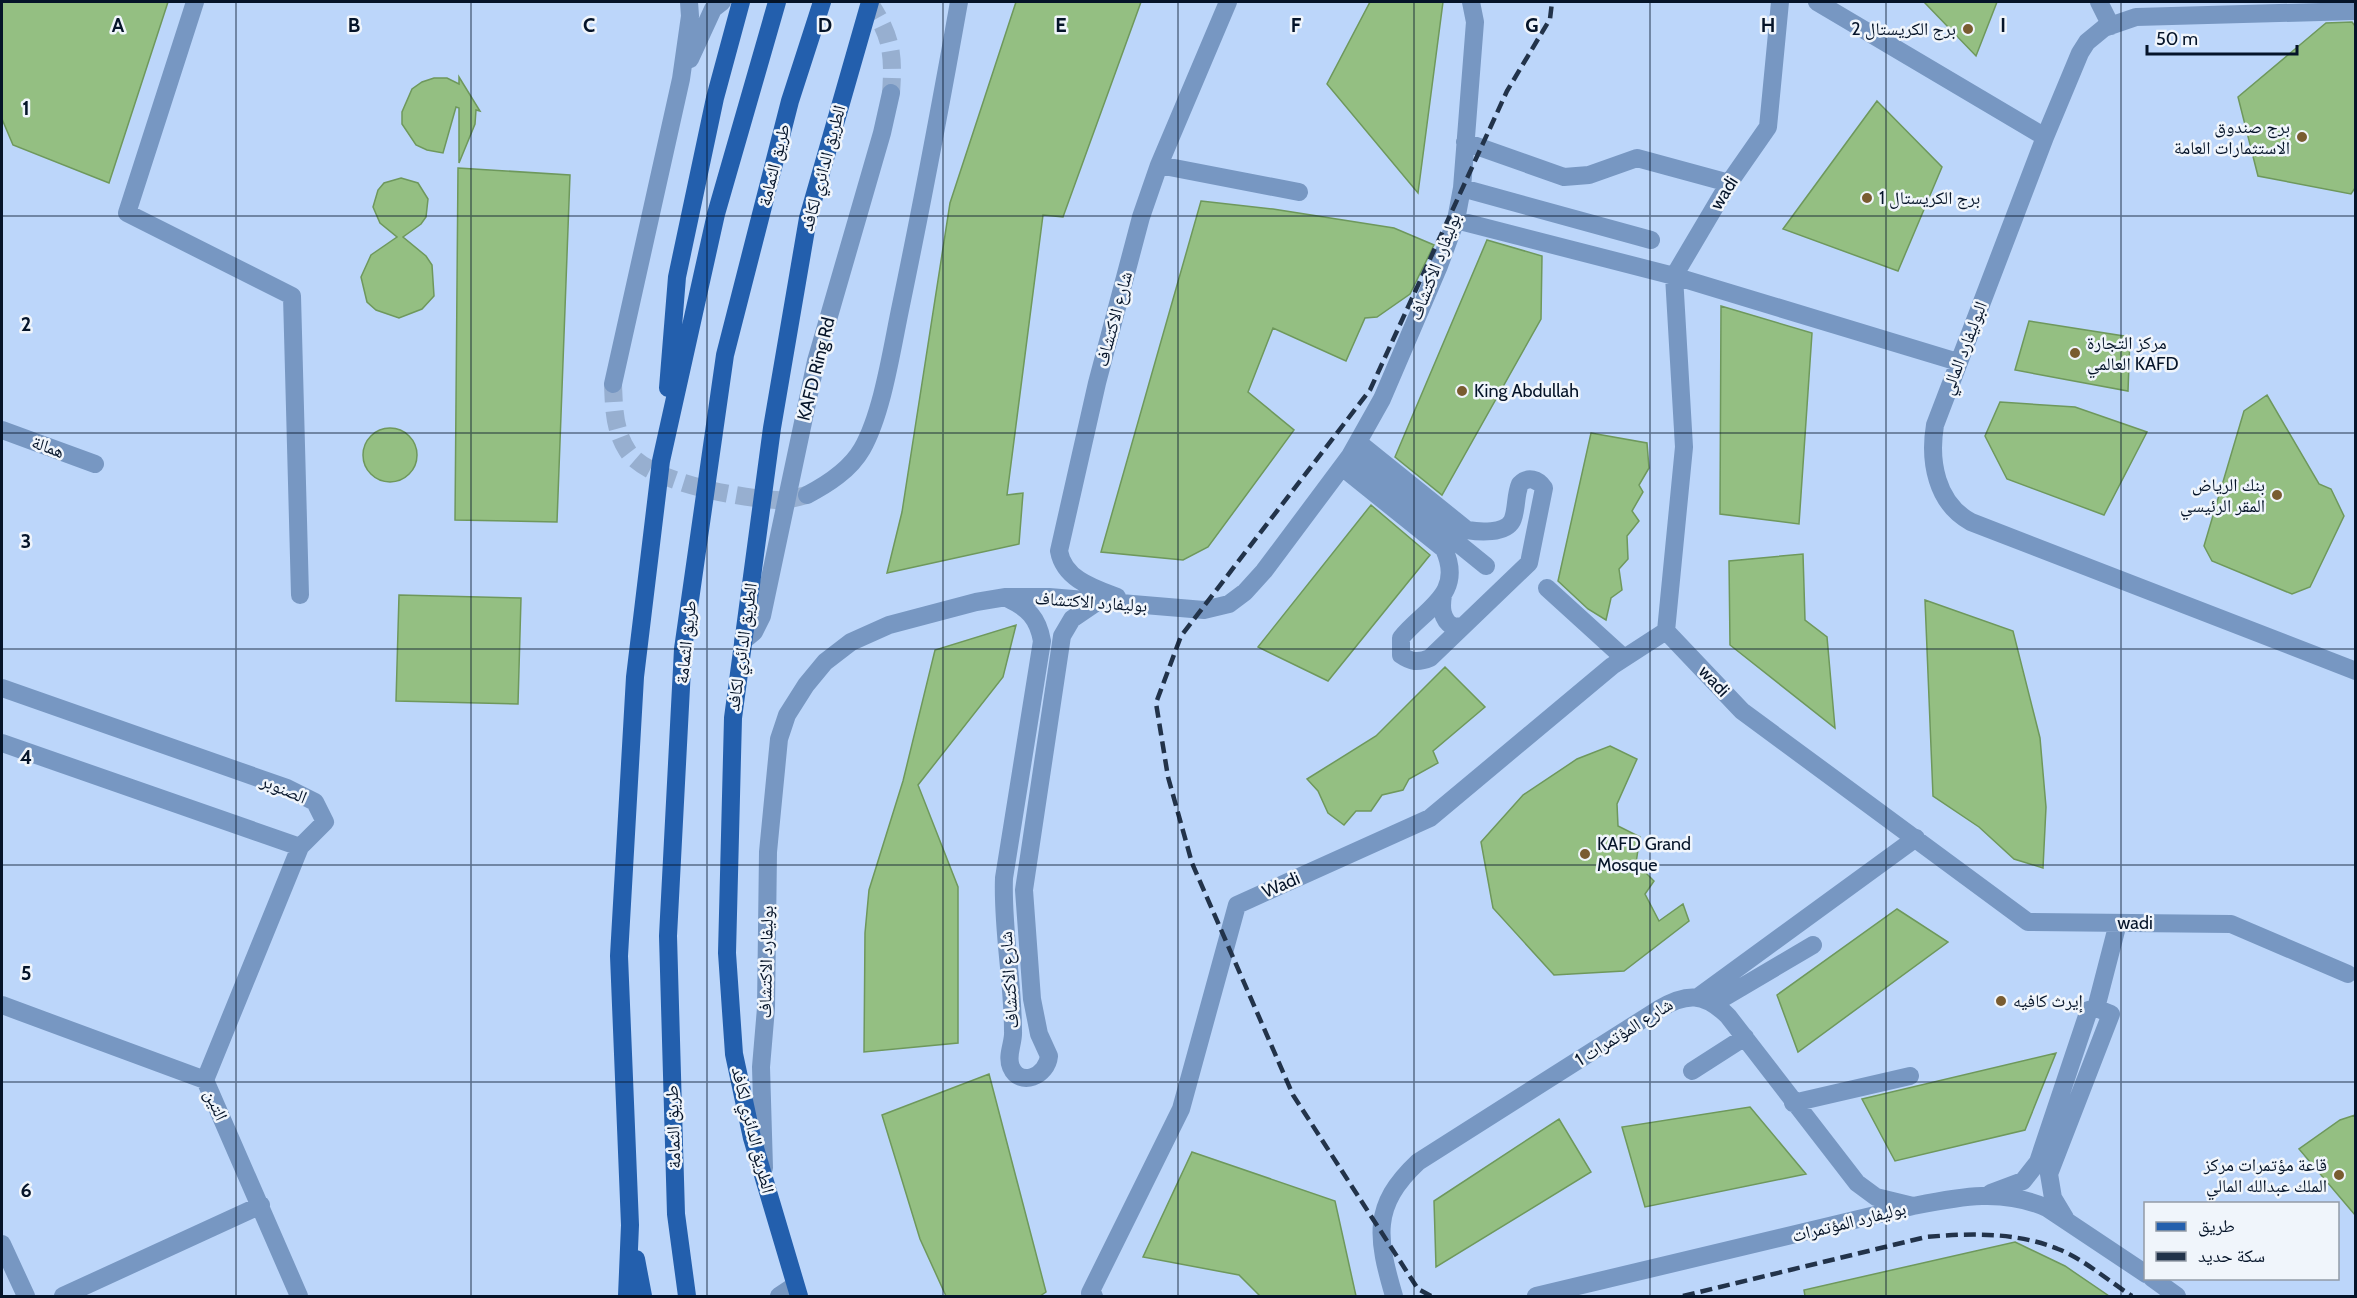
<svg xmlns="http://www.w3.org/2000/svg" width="2357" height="1298" font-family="Cabin,'Noto Naskh Arabic',sans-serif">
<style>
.building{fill:#94bf82;stroke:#6e985c;stroke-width:1.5}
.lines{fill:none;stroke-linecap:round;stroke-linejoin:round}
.minor-tunnel{stroke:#97afd0;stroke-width:18;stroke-dasharray:18 9;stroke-linecap:butt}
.minor{stroke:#7797c2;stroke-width:18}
.major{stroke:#235fad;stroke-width:18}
.rail{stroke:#22334a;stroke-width:4.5;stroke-dasharray:12 6;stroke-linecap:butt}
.grid{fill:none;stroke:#051429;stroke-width:1.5;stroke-opacity:0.55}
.poi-dot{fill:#795c30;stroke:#f0f5fb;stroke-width:2}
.labels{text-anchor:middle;stroke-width:5;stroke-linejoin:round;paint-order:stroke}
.poi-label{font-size:18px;fill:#051429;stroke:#f0f5fb;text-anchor:start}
.street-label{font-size:18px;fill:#051429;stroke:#f0f5fb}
.grid-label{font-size:20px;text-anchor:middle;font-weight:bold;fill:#051429;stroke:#f0f5fb;stroke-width:5;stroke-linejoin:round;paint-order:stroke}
</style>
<rect width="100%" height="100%" fill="#bcd6fa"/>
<path class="building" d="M2,2H168L109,183L13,145L2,119Z
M1016,2H1141L1063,217L1043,215L1007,495L1023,493L1019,544L887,573L902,512L950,203Z
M1370,2H1443L1418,193L1327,84Z
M1924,2H1997L1976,56Z
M2352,22L2355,26V188L2351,194L2258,176L2238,97L2326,23Z
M459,77L480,111L476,110L475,124L459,163V108L456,107L443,153L427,150L416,145L402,124V112L412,89L422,82L434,78H447L459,84Z
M1877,101L1942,167L1898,271L1783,229Z
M458,168L570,175L557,522L455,520Z
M401,178L418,183L428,199L426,217L421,224L403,237L426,256L432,265L434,296L422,309L399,318L376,310L367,302L361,277L371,255L397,237L380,223L373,207L378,190L384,183Z
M1201,201L1273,209L1394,228L1434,245L1410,294L1377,317L1365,318L1346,361L1273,328L1248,392L1294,430L1208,547L1183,560L1101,552Z
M1487,240L1542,256L1541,319L1442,495L1395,457Z
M1721,306L1812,333L1799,524L1720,514Z
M2029,321L2130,337L2128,391L2015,370Z
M2267,395L2319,484L2331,489L2344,516L2310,587L2292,594L2212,561L2204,546L2244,411Z
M2000,402L2075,407L2147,432L2104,515L2007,479L1985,436Z
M363 455a27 27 0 1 1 54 0a27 27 0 1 1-54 0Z
M1591,433L1647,443L1649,468L1639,485L1643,492L1632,511L1639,521L1627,536L1628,559L1619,569L1622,590L1611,598L1606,620L1588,609L1558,581Z
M1371,505L1430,555L1328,681L1258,647Z
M1803,554L1805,620L1827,637L1835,728L1730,645L1729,561Z
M399,595L521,598L518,704L396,701Z
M1925,600L2013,631L2040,738L2046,807L2043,868L2014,859L1979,827L1933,796Z
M1016,625L1003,677L918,785L958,887V1043L864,1052L865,933L869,890L903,781L935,650Z
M1445,667L1485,707L1433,751L1438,763L1409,779L1403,790L1382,795L1371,811H1356L1344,825L1328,813L1318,791L1307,779L1376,736Z
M1610,746L1637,759L1617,804L1618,826L1640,837L1636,863L1654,881L1645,894L1659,921L1683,904L1689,921L1624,971L1554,975L1493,908L1481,842L1523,795L1577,759Z
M1897,909L1948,942L1798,1052L1777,995Z
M2056,1053L2025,1130L1895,1161L1862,1099Z
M989,1074L1046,1292L1040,1296H946L920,1239L882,1115Z
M1750,1107L1806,1174L1645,1207L1622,1127Z
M2355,1115V1215L2299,1149L2340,1120Z
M1559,1119L1591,1172L1436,1267L1434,1201Z
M1192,1152L1335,1201L1356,1296H1260L1239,1275L1143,1257Z
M2015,1242L2065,1266L2109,1296H1805L1804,1290Z"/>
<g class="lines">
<path class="minor-tunnel" d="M869,2C891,36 894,52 891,93
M613,384C614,408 614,429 627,450C646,482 740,498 776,500C786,501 797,497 807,495"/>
<path class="minor" d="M195,2L127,213L292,296L300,595
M1780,2L1768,127L1729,183L1674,276L1684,447L1666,631L1742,711L2028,922L2231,924L2348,974
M1817,2L2045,137
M2099,2L2111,26
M2356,11L2136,17L2104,28L2087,42L2080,53L2045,137L1935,425C1929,461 1936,503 1971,522L2356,671
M690,59L713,9L722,2
M1465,142L1564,177L1589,175L1637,158L1729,183
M1159,165L1299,192
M1462,188L1651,240
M1456,220L1674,276L1958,362
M613,384L681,79L690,16L689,2
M2,430L95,464
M1350,456L1486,566
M1342,467L1444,549C1465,595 1424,609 1401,638V655C1411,662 1418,663 1430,658L1529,563L1544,488C1538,479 1528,476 1520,484C1515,495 1517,511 1512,521C1505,534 1479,532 1467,530L1359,443
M807,495C828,484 850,470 862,449C883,412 892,347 901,305C922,204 941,103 959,2
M1547,588L1624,658
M1443,595C1441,607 1441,619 1453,627L1463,626
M1117,597C1093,588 1064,579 1059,551L1097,383L1141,217L1159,165L1228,2
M1007,598C1028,608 1038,618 1042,641L1004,878C1002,929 1013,980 1013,1031C1014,1043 1006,1055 1011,1067C1020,1088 1047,1076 1049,1056L1039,1034L1032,999L1024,890L1062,636L1072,619L1097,602
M743,641L754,632L762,616L816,361L882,133L891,93
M2,688L287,788L315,802L325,822L300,847L205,1080
M2,743L300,847
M1698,997L1916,838
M1713,1004L1813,945
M2,1005L205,1080L299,1296
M2096,1008L2118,923
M1692,1071L1745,1037
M1793,1103L1910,1076
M764,1168L761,1067L766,1008L768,852L779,739L787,715L806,685L825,662L851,642L889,625L976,602L1006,597H1049L1204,610L1229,604L1245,592L1264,571L1350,456L1382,399L1439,266L1456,220L1462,188L1475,22L1471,2
M1991,1193L2023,1181L2038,1162L2089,1010L2096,1008L2111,1014L2049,1174L2053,1198L2065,1218
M2,1244L26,1296
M2152,1278L2177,1296
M63,1296L261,1205
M779,1296L794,1286
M1094,1296L1090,1293L1181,1109L1237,905L1430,818L1612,666L1666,631
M1394,1296C1377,1238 1371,1206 1418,1162L1659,1009C1686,993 1704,992 1728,1016L1857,1183L1876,1197L1913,1206
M1536,1296L1913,1206C1959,1197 2002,1188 2047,1208L2146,1274"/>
<path class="major" d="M668,388L677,277L715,98L741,2
M636,1259L643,1296
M627,1296L630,1225L619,956L635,677L661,461L716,214L777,2
M687,1296L676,1214L668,936L683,649L725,355L790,101L822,2
M799,1296L752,1138L734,1054L727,953L733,718L772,428L808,218L870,2"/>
<path class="rail" d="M1431,1296L1418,1289L1293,1095L1192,863L1168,777L1156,703L1181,636L1370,390L1507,91L1550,19L1552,2
M1683,1296L1926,1237C1971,1233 2016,1232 2058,1249C2082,1258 2110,1282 2132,1296"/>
</g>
<path class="grid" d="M236,2V1296M471,2V1296M707,2V1296M943,2V1296M1178,2V1296M1414,2V1296M1650,2V1296M1886,2V1296M2121,2V1296M2,216H2356M2,433H2356M2,649H2356M2,865H2356M2,1082H2356"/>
<g class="poi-dot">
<circle cx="1968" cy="29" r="6"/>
<circle cx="2302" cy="137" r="6"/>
<circle cx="1867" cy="198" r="6"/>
<circle cx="2075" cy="353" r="6"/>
<circle cx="1462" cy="391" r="6"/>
<circle cx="2277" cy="495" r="6"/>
<circle cx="1585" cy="854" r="6"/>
<circle cx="2001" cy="1001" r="6"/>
<circle cx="2339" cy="1175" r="6"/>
</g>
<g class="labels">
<g class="poi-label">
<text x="1956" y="35" text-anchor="end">برج الكريستال 2</text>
<text x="2290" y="133" text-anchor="end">برج صندوق<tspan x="2290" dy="21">الاستثمارات العامة</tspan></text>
<text x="1879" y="204">برج الكريستال 1</text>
<text x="2087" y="349">مركز التجارة<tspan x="2087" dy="21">العالمي KAFD</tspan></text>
<text x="1474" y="397">King Abdullah</text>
<text x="2265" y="491" text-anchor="end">بنك الرياض<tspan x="2265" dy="21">المقر الرئيسي</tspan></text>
<text x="1597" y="850">KAFD Grand<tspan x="1597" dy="21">Mosque</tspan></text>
<text x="2013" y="1007">إيرث كافيه</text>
<text x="2327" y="1171" text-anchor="end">قاعة مؤتمرات مركز<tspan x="2327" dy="21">الملك عبدالله المالي</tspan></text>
</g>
<g class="street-label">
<text transform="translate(774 165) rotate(-76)" y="6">طريق الثمامة</text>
<text transform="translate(823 168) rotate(-75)" y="6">الطريق الدائري لكافد</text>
<text transform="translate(1724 193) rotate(-58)" y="6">wadi</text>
<text transform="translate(1435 267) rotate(-69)" y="6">بوليفارد الاكتشاف</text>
<text transform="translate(1114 319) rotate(-75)" y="6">شارع الاكتشاف</text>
<text transform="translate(1964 348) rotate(-69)" y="6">البوليفارد المالي</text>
<text transform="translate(816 369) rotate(-76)" y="6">KAFD Ring Rd</text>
<text transform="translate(48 447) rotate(20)" y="6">همالة</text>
<text transform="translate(1091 602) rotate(4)" y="6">بوليفارد الاكتشاف</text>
<text transform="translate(686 642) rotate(-84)" y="6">طريق الثمامة</text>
<text transform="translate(742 647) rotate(-82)" y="6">الطريق الدائري لكافد</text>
<text transform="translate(1714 681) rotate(47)" y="6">wadi</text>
<text transform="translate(284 789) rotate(23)" y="6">الصنوبر</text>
<text transform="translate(1281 885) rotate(-24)" y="6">Wadi</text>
<text x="2135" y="929">wadi</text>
<text transform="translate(766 962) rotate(-89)" y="6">بوليفارد الاكتشاف</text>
<text transform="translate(1009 980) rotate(-94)" y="6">شارع الاكتشاف</text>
<text transform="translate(1624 1032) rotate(-32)" y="6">شارع المؤتمرات 1</text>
<text transform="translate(216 1105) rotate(66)" y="6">التين</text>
<text transform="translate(673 1127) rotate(-92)" y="6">طريق الثمامة</text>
<text transform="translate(753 1130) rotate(76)" y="6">الطريق الدائري لكافد</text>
<text transform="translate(1849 1222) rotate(-14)" y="6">بوليفارد المؤتمرات</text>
</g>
</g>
<g class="grid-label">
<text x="118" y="32">A</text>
<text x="354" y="32">B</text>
<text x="589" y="32">C</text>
<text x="825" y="32">D</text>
<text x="1061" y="32">E</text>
<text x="1296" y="32">F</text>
<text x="1532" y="32">G</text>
<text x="1768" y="32">H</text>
<text x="2003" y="32">I</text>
<text x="26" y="115">1</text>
<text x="26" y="331">2</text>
<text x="26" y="548">3</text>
<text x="26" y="764">4</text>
<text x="26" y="980">5</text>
<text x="26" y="1197">6</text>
</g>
<rect width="2357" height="1298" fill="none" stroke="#051429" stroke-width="6"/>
<rect x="2144" y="1202" width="195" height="78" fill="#f0f5fb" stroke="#929ba7" stroke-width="1.5"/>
<rect x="2156" y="1222" width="30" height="9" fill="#235fad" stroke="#929ba7" stroke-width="1.5"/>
<text x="2198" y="1232" font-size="18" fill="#051429">طريق</text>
<rect x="2156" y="1252" width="30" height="9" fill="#22334a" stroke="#929ba7" stroke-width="1.5"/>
<text x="2198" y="1262" font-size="18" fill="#051429">سكة حديد</text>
<path d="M2147 45v9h150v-9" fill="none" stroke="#051429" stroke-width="3"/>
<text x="2156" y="45" font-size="18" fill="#051429" stroke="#f0f5fb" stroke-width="4.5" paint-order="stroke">50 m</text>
</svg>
